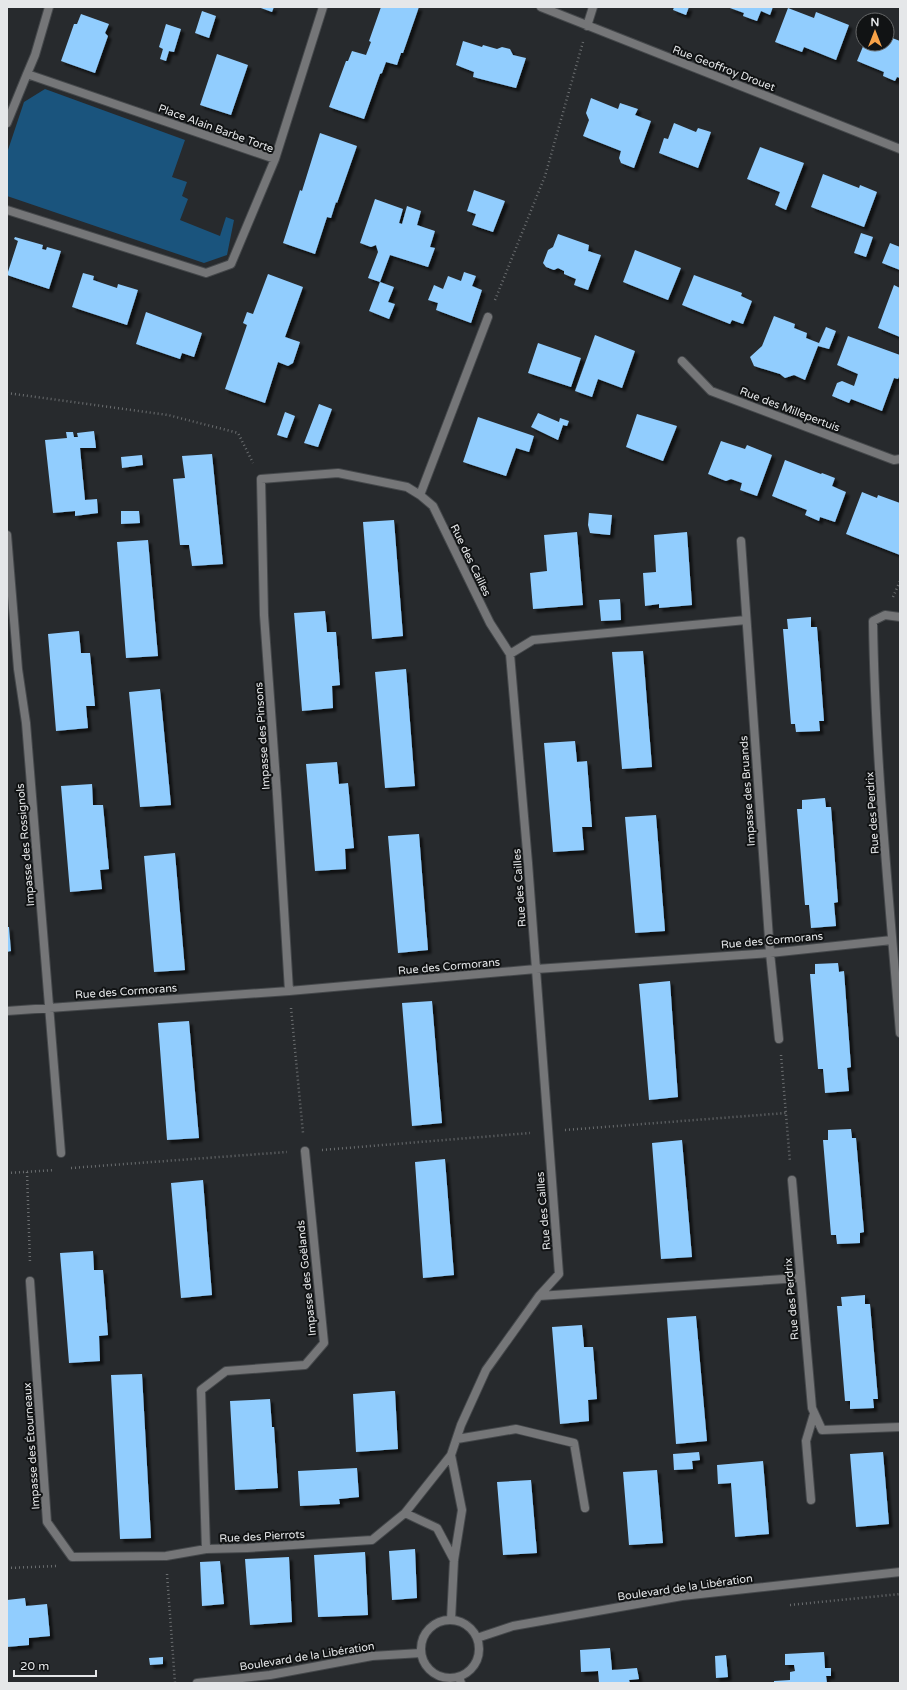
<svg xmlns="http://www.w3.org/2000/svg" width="907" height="1690" font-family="'Varela Round',sans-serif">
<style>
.green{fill:#1a547d}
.building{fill:#91cdfe;filter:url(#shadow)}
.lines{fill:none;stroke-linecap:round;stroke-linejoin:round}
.minor-casing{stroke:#45484b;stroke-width:10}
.tertiary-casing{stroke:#45484b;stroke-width:10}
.path{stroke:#6b6e70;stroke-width:2.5;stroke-dasharray:1 3;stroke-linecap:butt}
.minor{stroke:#757678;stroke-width:8}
.tertiary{stroke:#757678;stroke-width:8}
.labels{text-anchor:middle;stroke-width:4;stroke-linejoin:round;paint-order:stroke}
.street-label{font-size:11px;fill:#e5e7e9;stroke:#111314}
</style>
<defs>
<filter id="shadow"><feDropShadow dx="3.5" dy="3.5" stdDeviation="1" flood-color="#0009"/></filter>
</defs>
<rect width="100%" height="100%" fill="#272a2d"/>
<path class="green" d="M45,89L185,140L172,177L187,182L182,196L188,199L180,220L220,236L226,217L234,220L227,255L204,263L7,196V153L24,102Z"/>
<path class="building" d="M258,7H274L272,12Z
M381,7H419L403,53H401L397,65L386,62L382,73L380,74L364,119L329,107L346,61H348L352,51L366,55L371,42L369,41Z
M674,7H689L686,15L673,10Z
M727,7H773L770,15L761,11L757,21L743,16L744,13Z
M788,8L814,18L816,12L849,25L836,60L804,47L802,52L775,42Z
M202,11L216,16L209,38L195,33Z
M81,14L109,24L105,33L108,36L95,73L61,61L74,24H77Z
M166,24L181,29L174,52L169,51L166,61L160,59L163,49L159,47Z
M887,36L900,41V78L897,77L895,81L883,76L884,72L857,61L864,44H887Z
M463,41L482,47L483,45L497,49L502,47L510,49L513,55L526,58L516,88L473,77L474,72L456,65Z
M217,54L248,65L231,115L200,105Z
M591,98L618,109L620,103L638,109L635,115L651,121L634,168L621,163L619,158L621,151L583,136L589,120L586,113Z
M674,123L696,132L698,128L711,132L698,168L659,153L664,138L668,139Z
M320,133L357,146L337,203L336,202L331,218L327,217L315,254L283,243L300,190L302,191Z
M760,147L804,163L786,210L775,205L780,192L747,179Z
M823,174L859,188L860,185L877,192L864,227L811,207Z
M474,190L505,201L493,232L472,225L476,214L467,211Z
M375,199L403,209L399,223L402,224L407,206L421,211L417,225L435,231L430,247L435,248L428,267L390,255L380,282L394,287L388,302L395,304L389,319L369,311L380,282L368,278L378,252L376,245L371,247L360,243Z
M861,233L873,237L866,257L854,253Z
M558,234L589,245L588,251L601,255L588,290L574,285L576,279L564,274V271L558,268L554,270L546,267L543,263L548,250L553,247Z
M15,237L43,245L42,249L46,250L47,247L61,251L49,289L7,275L18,241L14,239Z
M890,243L900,247V270L882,263Z
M635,250L681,268L668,300L623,282Z
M464,272L476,276L472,286L482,290L471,323L436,310L438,303L428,300L434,285L443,289L448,276L461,281Z
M83,273L94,276L93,280L117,288L118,284L138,290L127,325L72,307Z
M268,274L303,287L285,337L300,342L293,363L288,366L278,362L265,403L225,389L247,325L243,323L247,312L253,314Z
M694,275L742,293L741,296L752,301L743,324L732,320L730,324L682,305Z
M894,285L900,288V337L878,328Z
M146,312L202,333L194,357L182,353L180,359L136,344Z
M774,316L795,324L794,328L807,333L806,338L819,343L826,327L836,331L829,349L818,346L805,380L794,375L785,378L780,374L754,366L750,357L762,346Z
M595,335L635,351L622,388L598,379L592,397L575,391Z
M848,336L900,355V375L898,379L894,378L882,411L851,399L849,403L832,396L837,383L842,381L854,386L858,374L837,365Z
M538,343L581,358L571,387L528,373Z
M319,404L332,409L318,447L304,443Z
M285,412L295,416L287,438L277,435Z
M538,413L559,422L560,418L569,421L567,426L563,425L558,440L531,427Z
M637,414L677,426L663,461L626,447Z
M478,417L534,436L529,452L516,448L506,476L463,462Z
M94,431L96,448H80L85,500L97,499L98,513L75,516V511L53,513L45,440L67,438L66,432H73L74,437H78L77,433Z
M721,441L745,449L747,445L772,455L757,496L740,490L742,483L731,479L726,481L708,474Z
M212,454L223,564L192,566L189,545H180L173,479L185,478L182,456Z
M142,455L143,465L122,468L121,457Z
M785,460L821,474L822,473L835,478L832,486L846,492L835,522L820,517L819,521L805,515L807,510L772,496Z
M862,492L877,498L878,495L900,503V555L846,534Z
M121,511H139L140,523L121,524Z
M589,513L612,515L610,535L590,533L588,525Z
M394,520L403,636L372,639L363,522Z
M577,532L583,605L533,609L530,573L547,571L544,535Z
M687,532L692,605L659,608V604L645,606L643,573L656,572L654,535Z
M148,540L158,656L126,658L117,542Z
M620,599L621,620L601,621L599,600Z
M325,611L327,632H336L340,685L332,686L333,708L302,711L294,613Z
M811,617V627H817L824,721H819L820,731L796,732L795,724H791L783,629H788L787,619Z
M79,631L81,653H90L95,706H86L88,728L56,731L48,634Z
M643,651L652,767L622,769L612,652Z
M406,669L415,786L385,788L375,672Z
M160,689L171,805L140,807L129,692Z
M575,741L577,762L587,761L592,827H582L584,850L553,852L544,743Z
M337,762L339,784L348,783L354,848L345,849L346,869L315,871L306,764Z
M92,784L93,805H103L109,869L100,870L102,889L70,892L61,786Z
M825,798L826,807H831L838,902L834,903L836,926L811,928L809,905H805L797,809H802V800Z
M656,815L665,931L635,933L625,817Z
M419,834L428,950L398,953L388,836Z
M175,853L185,970L154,972L144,856Z
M7,927H9L11,951L7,952Z
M838,963L839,972L844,971L851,1067L847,1068L849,1091L825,1093L823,1069H818L810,974H815V964Z
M670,981L678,1097L649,1100L639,984Z
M432,1001L442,1123L412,1126L402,1003Z
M189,1021L199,1138L167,1140L158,1023Z
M851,1129L852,1138H856L864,1232L860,1233V1243L837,1244L836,1235H831L823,1140H828V1130Z
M682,1140L692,1257L661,1259L652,1143Z
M445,1159L454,1275L423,1278L415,1162Z
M203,1180L212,1295L181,1298L171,1183Z
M93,1251L94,1270H103L108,1335L99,1336L100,1361L69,1363L60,1253Z
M865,1295V1304H870L878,1399H873L874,1408L850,1409V1401H845L837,1306H842L841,1297Z
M696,1316L707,1441L676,1444L667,1318Z
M582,1325L584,1347H593L597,1399L588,1400L589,1421L560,1424L552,1327Z
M142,1374L151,1538L120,1539L111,1375Z
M392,1391H395L398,1449L356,1452L353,1394Z
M270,1399L272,1427H274L278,1488L235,1490L230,1401Z
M699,1452L700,1460L692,1461L693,1469L674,1470L673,1454Z
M883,1452L889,1524L856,1527L850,1454Z
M763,1461L769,1534L735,1537L731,1483L718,1484L717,1465Z
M357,1468L359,1497L339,1499L340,1504L300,1506L298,1471Z
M657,1470L663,1543L629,1545L623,1472Z
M531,1480L537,1553L503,1555L497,1482Z
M415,1549L417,1598L392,1600L389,1551Z
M365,1552L368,1615L318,1617L314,1555Z
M289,1557L292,1622L250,1625L245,1559Z
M220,1561L224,1604L202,1606L200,1562Z
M25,1598L26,1606L47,1604L50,1636L29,1638V1645L7,1647V1600Z
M610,1648L612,1670L637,1668L639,1679L629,1680L630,1683H599L598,1671L581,1672L580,1650Z
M824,1652L825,1668H831V1676H826L827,1683H774V1681L790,1680V1672L795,1671L794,1665H785V1654Z
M726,1655L728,1677L716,1678L715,1656Z
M163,1657V1664L150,1665L149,1658Z"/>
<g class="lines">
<g class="minor-casing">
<path id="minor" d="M541,7L900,149
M587,26L593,7
M27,74L35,55L49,7
M7,123L27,74L275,159
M7,210L206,273L231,264L275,159L323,7
M682,361L711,391L894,460L900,459
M420,495L488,317
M7,535L18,669L26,723L61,1153
M741,541L770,953L779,1039
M900,617L885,615L873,621C875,758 889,896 900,1033
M510,654L533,640L746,620
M289,991L277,794L264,615L261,479L338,473L407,487L420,495L433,506L490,623L510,654L528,863L559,1274L539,1296
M7,1011L289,991L536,969L770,953L892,940
M792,1180L812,1408L822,1430L900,1427
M30,1281L47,1522L72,1557L166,1556L206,1549L247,1548L372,1540L405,1513L451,1455L461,1425L486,1370L539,1296L799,1278
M457,1439L516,1429L574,1443L585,1508
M451,1455L462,1510L454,1560L451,1620
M811,1500L806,1441L814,1414
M405,1513L437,1528L454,1560
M206,1549L201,1390L226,1371L305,1365L324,1343L305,1151
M459,1677L461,1683"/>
</g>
<g class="tertiary-casing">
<path id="tertiary" d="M421 1649a29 29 0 1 1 58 0a29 29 0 1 1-58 0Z
M477,1638L513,1626L682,1596L900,1572
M197,1683L270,1675L372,1656L421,1653"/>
</g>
<path class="path" d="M495,300L545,176L583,42
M7,393L168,415L238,433L253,463
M893,597L900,581
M291,1008L303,1133
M781,1055L790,1162
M565,1130L786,1113
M322,1150L530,1133
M71,1168L287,1152
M27,1172L30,1263
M7,1173L54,1170
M7,1568L57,1566
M167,1574L175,1683
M790,1605L900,1594"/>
<use href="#minor" class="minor"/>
<use href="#tertiary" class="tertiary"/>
</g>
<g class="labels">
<g class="street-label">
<text transform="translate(724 68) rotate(21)" y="4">Rue Geoffroy Drouet</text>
<text transform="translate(216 128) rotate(20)" y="4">Place Alain Barbe Torte</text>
<text transform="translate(790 409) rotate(21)" y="4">Rue des Millepertuis</text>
<text transform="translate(471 560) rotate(64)" y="4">Rue des Cailles</text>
<text transform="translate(262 736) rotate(-94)" y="4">Impasse des Pinsons</text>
<text transform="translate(747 791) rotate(-94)" y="4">Impasse des Bruands</text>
<text transform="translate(872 813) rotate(-94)" y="4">Rue des Perdrix</text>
<text transform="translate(25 845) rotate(-95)" y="4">Impasse des Rossignols</text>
<text transform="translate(519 888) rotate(-94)" y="4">Rue des Cailles</text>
<text transform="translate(772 940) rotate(-5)" y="4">Rue des Cormorans</text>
<text transform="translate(449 966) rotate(-5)" y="4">Rue des Cormorans</text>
<text transform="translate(126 991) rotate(-4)" y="4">Rue des Cormorans</text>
<text transform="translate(543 1211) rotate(-95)" y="4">Rue des Cailles</text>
<text transform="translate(306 1278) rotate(-96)" y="4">Impasse des Goëlands</text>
<text transform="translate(791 1299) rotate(-95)" y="4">Rue des Perdrix</text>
<text transform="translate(31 1446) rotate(-94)" y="4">Impasse des Étourneaux</text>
<text transform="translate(262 1536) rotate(-3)" y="4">Rue des Pierrots</text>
<text transform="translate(685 1587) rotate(-8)" y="4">Boulevard de la Libération</text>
<text transform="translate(307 1656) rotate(-9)" y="4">Boulevard de la Libération</text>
</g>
</g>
<rect width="907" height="1690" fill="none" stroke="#e5e7e9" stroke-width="16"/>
<g transform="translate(875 32)"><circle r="19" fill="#111314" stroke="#666869"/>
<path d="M0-3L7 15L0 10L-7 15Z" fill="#f7a248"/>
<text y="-6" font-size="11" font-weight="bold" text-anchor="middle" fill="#e5e7e9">N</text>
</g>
<path d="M14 1670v6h82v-6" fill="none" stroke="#e5e7e9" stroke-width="2"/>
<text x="20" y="1670" font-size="12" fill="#e5e7e9" stroke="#111314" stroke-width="3" paint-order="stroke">20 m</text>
</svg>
